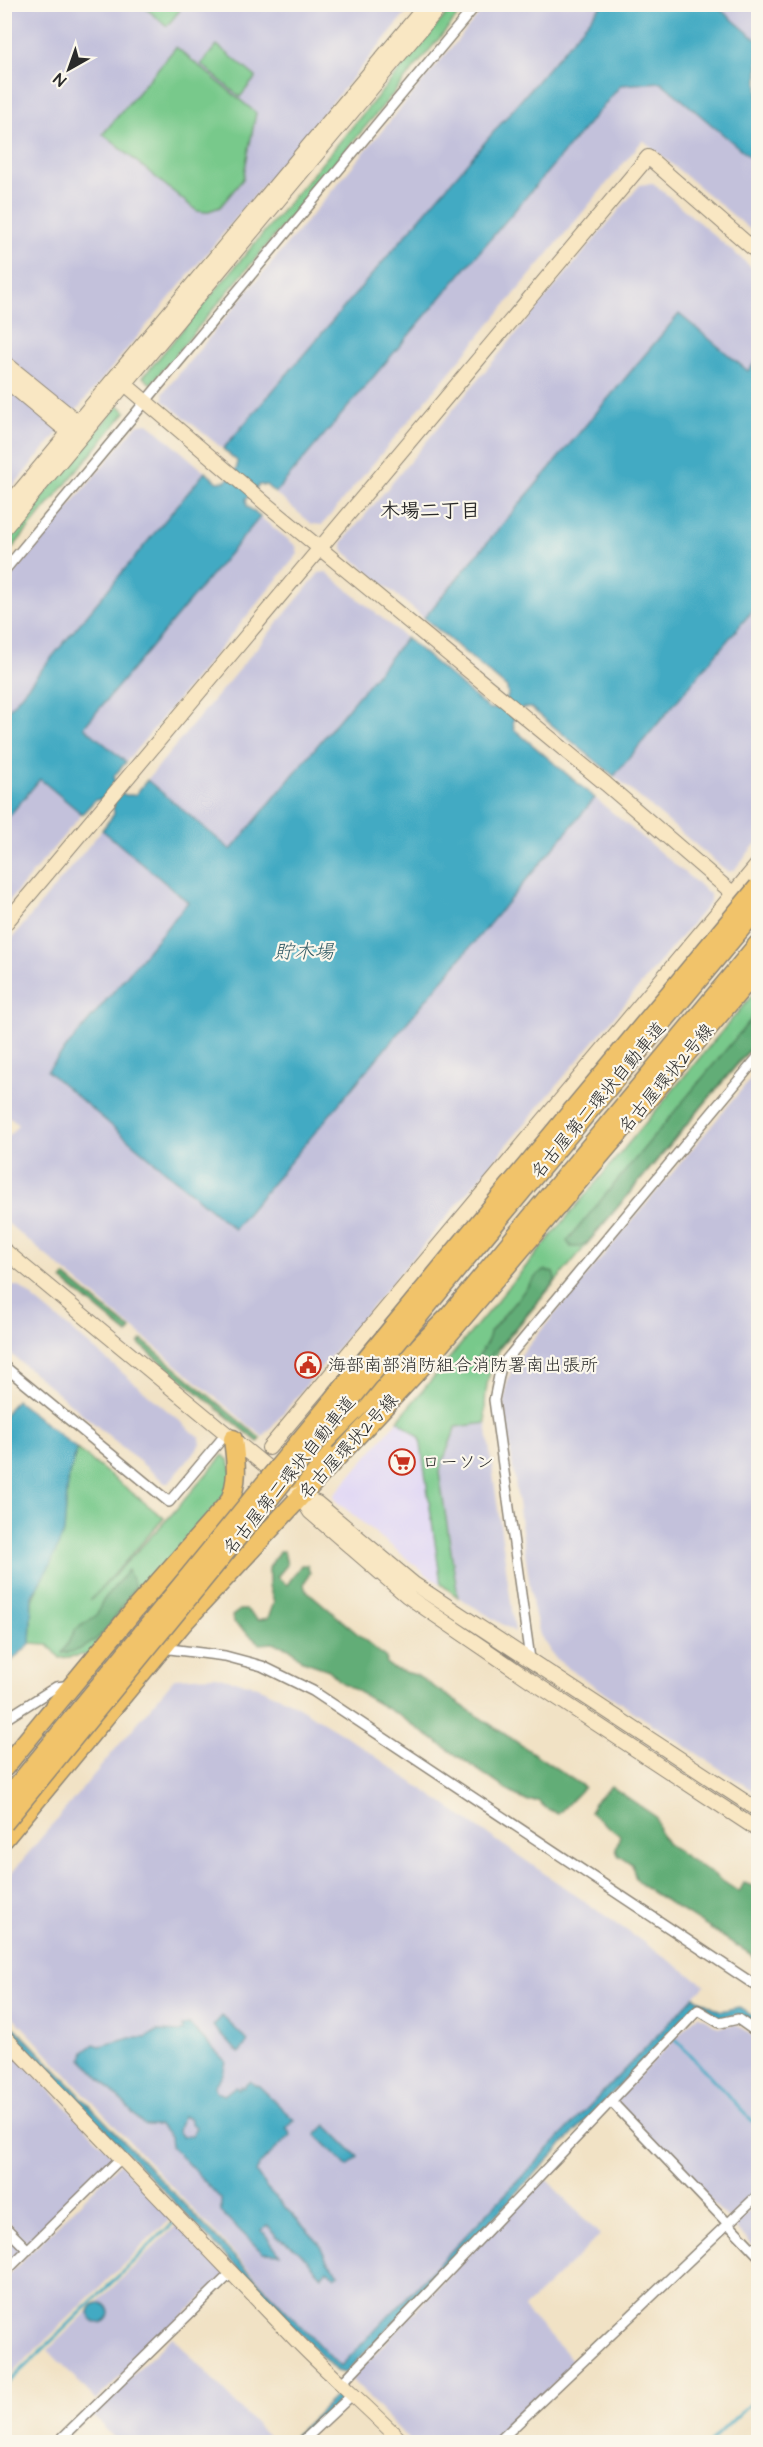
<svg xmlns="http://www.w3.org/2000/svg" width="763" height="2447" font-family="'Architects Daughter','Klee One',sans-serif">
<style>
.built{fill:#dfd5f5}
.industrial{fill:#c3c1db}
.green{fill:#78c98b;stroke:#527a5b;stroke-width:1.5}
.forest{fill:#62ad77;stroke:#466c51;stroke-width:1.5}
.water{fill:#43aac3;stroke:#376a77;stroke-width:1.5;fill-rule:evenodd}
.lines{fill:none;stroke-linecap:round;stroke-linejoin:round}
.stream{stroke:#43aac3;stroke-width:3}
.street-casing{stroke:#8e8678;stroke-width:12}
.secondary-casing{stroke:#8e8678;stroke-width:16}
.highway-casing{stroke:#8e8678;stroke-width:21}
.street{stroke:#fff;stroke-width:9}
.secondary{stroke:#f9e7c3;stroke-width:14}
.highway{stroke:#f1c36a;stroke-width:18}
.highway-bridge-casing{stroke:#8e8678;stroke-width:21;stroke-linecap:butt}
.highway-bridge{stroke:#f1c36a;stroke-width:18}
.labels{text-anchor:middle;stroke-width:4.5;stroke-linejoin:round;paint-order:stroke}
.street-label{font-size:18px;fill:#2b2b2b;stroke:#fbf7ec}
.poi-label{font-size:18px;fill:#2b2b2b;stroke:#fbf7ec;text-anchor:start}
.neighbourhood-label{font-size:20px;font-weight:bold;fill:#2b2b2b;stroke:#fbf7ec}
.water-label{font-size:20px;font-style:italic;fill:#355e68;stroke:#fbf7ec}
</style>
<rect width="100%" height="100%" fill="#fbf7ec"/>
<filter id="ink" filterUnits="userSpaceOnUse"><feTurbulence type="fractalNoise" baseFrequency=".0167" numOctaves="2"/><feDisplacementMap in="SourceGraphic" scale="12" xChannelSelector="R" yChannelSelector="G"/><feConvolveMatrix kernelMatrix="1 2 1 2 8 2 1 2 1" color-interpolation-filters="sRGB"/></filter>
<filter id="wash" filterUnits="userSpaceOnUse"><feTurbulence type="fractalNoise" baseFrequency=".008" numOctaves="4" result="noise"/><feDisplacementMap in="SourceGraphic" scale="24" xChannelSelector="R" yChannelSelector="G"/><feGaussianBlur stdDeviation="1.35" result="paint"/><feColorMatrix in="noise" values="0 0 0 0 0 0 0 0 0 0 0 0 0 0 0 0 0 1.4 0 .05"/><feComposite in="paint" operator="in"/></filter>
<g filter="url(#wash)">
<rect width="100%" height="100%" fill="#f1e2c5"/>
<path class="built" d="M398,1420L420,1438L441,1584L426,1574L336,1501L334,1495Z"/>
<path class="industrial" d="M5,5H413L5,496Z
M487,5H602L223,449L164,401L163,393Z
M715,5H758V41Z
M661,82L758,164V236L643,140L322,525L312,524L275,493L621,85Z
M653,183L758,273V359L748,371L679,314L424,618L344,551L342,543L640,185Z
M148,423L205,472L5,714V584L138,424Z
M260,517L296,546L298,554L126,762L84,727Z
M326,572L406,638L231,850L147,780L319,573Z
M758,604V841L734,870L728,872L614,776Z
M40,778L82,814L5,906V821Z
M595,798L710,894V902L263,1437L5,1221V1141L18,1125L5,1113V947L102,830L188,903L47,1071L234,1229Z
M758,1070V1794L571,1670L556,1659L550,1651L540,1635L533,1607L504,1405L507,1383L515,1362Z
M12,1286H19L200,1438L201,1444L169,1482H164L5,1349V1295Z
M486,1423L515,1632L458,1597L439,1472L456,1427Z
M214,1676L253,1685L287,1700L343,1734L705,1985L340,2367L5,2008V1881L175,1678Z
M698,2015L719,2027L736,2024L758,2040V2190L730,2218H727L618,2104L617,2099Z
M4,2043L116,2159L28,2244L5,2219Z
M120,2163L172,2217L5,2380V2278Z
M543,2176L600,2235L524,2308L576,2364L492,2442H411L351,2379Z
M758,2202V2251L734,2226Z
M178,2224L226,2274L96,2400L48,2350Z
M5,2232L22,2250L5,2268Z
M172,2337L273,2442H118L92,2415Z"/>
<path class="green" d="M142,5H178L180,10L167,26Z
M454,5H467L151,384L143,377Z
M217,45L256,77L240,97L201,64Z
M176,47L256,113L243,179L220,207L206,212L197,211L103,134Z
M118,405L126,412L5,557V541Z
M758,988V1040L500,1348C487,1373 483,1395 486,1423L456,1427L439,1472L458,1597L441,1584L420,1438L398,1420Z
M77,1449L164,1518L90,1601L172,1514L223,1455L229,1461L235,1480L113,1651L60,1658L49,1645L30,1644L32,1600L64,1532L68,1479Z"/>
<path class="forest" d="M758,1011V1039L588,1242L580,1247H571L567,1241Z
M545,1270L554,1273L555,1281L484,1364L478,1359C480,1348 490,1343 490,1332L538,1274Z
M65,1276L131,1330L128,1334L62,1280Z
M142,1340L261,1439L258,1442L139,1344Z
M279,1551H284L287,1565L277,1577L287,1585L301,1565H307L310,1573L304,1583L305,1589L386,1658V1663L394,1669L416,1675L584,1787L558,1814L546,1808L538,1801H526L510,1792L398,1715L341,1682L329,1670L303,1661L289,1648L273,1643L260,1644L234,1622L232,1616L240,1610H247L258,1620L268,1618L274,1602L269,1586V1568Z
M128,1570L135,1586C117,1614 100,1651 62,1653L76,1629L96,1616L102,1602Z
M611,1786L656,1817L659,1831L667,1843L676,1850L739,1892L744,1883L758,1888V1959L644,1887L635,1877L632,1864L618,1855L616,1849L620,1836L590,1812L594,1803Z"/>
<path class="water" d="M602,5H715L758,41V164L661,82L621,85L275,493L266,485H259L246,499L247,506L260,517L84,727L126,762L114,776L115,787L125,795H135L147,780L231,850L406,638L489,709L498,708L508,696L507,688L424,618L679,314L748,371L758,359V604L614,776L531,708H522L513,720L514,729L595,798L234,1229L47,1071L188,902L102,830L114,814L113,806L104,799L95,800L82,814L40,779L5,821V714L205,472L218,482L226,481L237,468V461L223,449Z
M16,1400L77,1449L68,1479L64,1532L50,1565L32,1596L30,1644L5,1667L4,1415Z
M694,1997L721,2011L739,2007L758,2020V2028L738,2014L719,2018L696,2005L345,2373L336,2371L5,2025L4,2016L340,2367Z
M222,2016L248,2041L239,2053L213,2026Z
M190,2025L226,2062L223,2074L214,2086L217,2092L224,2095L236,2086L239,2089L241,2086L243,2088L250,2081L256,2086L258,2085L294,2120L286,2128L291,2135L260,2164L256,2172L265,2186L319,2243L327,2261L339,2273L335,2277L327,2270L322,2276L298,2250L276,2236L268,2225L262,2230L280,2254L263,2253L221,2212V2199L171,2146L170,2137L159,2125H144L82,2059L84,2052L94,2044L100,2046L131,2038H146L157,2031L183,2032L182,2026ZM182,2116L191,2119V2123L196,2127L192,2135L182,2136L178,2131Z
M326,2125L358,2157L348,2167L316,2135Z
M89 2313a10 10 0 1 1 20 0a10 10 0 1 1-20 0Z
M337,2395L344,2397L296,2442H287Z"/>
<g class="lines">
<path class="stream" d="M675,2039L758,2127
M4,2387L174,2222
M710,2442L758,2396"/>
</g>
</g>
<g filter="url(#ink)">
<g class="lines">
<g class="street-casing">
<path id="street" d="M4,571L477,4
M4,1366L169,1502L226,1434
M162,1648L225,1656L262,1666L313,1691L758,1987
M530,1659L494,1400L501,1366L758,1057
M4,1720L56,1687L72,1685
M611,2101L758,2255
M4,2226L28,2250
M4,2273L121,2158
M340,2385L698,2010L720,2023L738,2019L758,2033
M58,2442L231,2273
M302,2442L352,2395
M498,2442L758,2195"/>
</g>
<g class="secondary-casing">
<path id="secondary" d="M4,362L84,427
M4,379L74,437
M125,384L266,504L606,784L751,909
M4,510L427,4
M4,529L442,4
M4,925L648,157L758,253
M4,1250L285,1482L301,1497L310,1512L407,1596L533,1682L758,1830
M269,1448L758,864
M301,1497L317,1503L414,1584L758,1810
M4,2036C102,2138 199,2240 297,2341C331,2376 368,2407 402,2442"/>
</g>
<g class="highway-casing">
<path id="highway" d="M324,1442L449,1316L758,944
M285,1482L304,1474L326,1454
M4,1768L135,1609L229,1502C239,1481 236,1462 233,1439
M4,1839L183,1623L422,1366L758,969"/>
</g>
<use href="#street" class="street"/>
<use href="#secondary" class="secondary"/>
<use href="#highway" class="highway"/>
<g class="highway-bridge-casing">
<path id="highway-bridge" d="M4,1802L452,1255L758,887
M4,1823L462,1263L758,908"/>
</g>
<use href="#highway-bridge" class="highway-bridge"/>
</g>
</g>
<defs>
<g id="civic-ring" transform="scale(1.35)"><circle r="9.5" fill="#fbf7ec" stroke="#c8321e" stroke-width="1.5"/><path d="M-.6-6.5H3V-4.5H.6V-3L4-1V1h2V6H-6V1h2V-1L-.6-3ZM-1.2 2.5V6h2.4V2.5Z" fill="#c8321e"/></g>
<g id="supermarket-ring" transform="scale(1.35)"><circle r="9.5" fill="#fbf7ec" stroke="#c8321e" stroke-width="1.5"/><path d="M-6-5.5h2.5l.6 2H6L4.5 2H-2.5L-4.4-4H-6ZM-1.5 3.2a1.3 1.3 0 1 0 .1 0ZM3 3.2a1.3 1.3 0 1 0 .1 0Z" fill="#c8321e"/></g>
</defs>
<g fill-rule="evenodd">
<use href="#civic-ring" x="308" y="1365"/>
<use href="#supermarket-ring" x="402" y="1462"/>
</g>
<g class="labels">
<g class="street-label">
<text transform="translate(666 1078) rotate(-50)" y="6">名古屋環状2号線</text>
<text transform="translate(598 1100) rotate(-50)" y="6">名古屋第二環状自動車道</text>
<text transform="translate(348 1446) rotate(-47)" y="6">名古屋環状2号線</text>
<text transform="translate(289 1475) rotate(-51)" y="6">名古屋第二環状自動車道</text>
</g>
<g class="poi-label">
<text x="328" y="1371">海部南部消防組合消防署南出張所</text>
<text x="422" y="1468">ローソン</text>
</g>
<g class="neighbourhood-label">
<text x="430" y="517">木場二丁目</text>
</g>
<g class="water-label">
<text x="304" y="958">貯木場</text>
</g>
</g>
<rect width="763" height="2447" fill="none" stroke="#fbf7ec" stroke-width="24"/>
<g transform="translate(69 69) rotate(220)" stroke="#fbf7ec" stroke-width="4.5" paint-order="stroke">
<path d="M0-4.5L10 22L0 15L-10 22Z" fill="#2b2b2b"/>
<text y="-9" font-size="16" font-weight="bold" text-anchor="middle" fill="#2b2b2b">N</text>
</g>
</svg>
